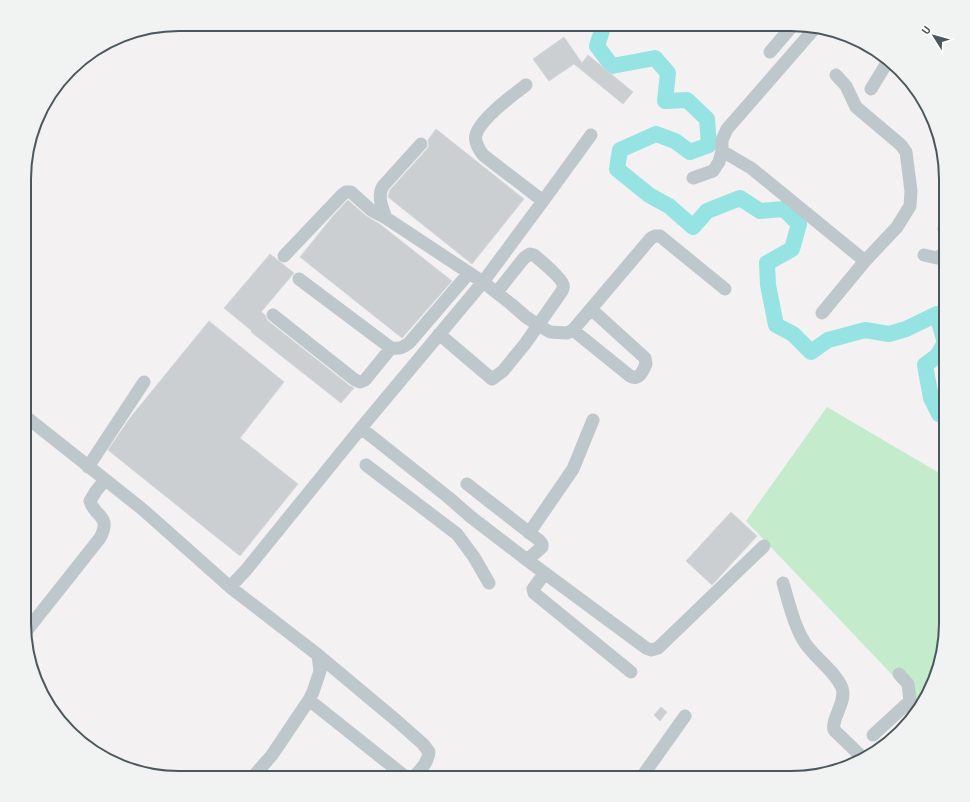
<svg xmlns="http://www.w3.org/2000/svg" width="970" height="802" font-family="Barlow,sans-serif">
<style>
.green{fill:#c4ebcb}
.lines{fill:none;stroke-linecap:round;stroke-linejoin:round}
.river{stroke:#96e3e4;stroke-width:16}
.building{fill:#cbcfd2;stroke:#d5d8db}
.minor{stroke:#bec7cc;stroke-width:13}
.rim{fill:none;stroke:#4a575c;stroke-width:2}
</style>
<rect width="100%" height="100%" fill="#f3f1f1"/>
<path class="green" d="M827,407L946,477V633L935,680L917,701L746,521Z"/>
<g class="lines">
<path class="river" d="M604,24L597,46L612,66L655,58L668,73L665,101L687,100L707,119L709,145L690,152L675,141L656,134L620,150L617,169L649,195L669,206L693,227L707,211L740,198L760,211L784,209L799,224L792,249L767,263L768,285L776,325L793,334L811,352L828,340L865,330L889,334L906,329L937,314L945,343L937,356L925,365L931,398L939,414L946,413"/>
</g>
<path class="building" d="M564,37L582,63L588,55L633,92L623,104L574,64L549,81L533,59Z
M436,129L524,199L472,264L388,197L390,190L427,149L429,145L428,140Z
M348,200L366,216L381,225L452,281L402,338L300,257L333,216Z
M270,254L294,273L261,312L265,315L266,318L268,321L350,386L354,388L341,403L251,332L252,331L224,308Z
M209,321L284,382L240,438L298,484L240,556L108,450L130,418Z
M731,512L757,536L712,585L686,561Z
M661,707L667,712L660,721L654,715Z"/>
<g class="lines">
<path class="minor" d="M770,52L794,24
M836,75L846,86L856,107L901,145L906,152L911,191L910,206L897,227L865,261
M526,85C513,95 480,119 476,135C474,142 479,149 483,155L543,201
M871,89L888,61
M722,151L751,168L865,261L822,313
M693,178L713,171L719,162L722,151V140L727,129L815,28
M386,218C382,207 377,196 383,186L421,144
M944,229L946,230
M924,255L937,258L946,252
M284,256L342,195L346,192H351L371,210L386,218L483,282L511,304L526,317L538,325L550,332L567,333L573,330L651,238L655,236H660L725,289
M299,279L391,348C400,349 402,348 409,343L469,273
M273,315L355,380L360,382L365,380L391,348
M573,330L630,376C639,381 643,371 646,364L645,358L591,309
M439,334L492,379L503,371L525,344L562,291C563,288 564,287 563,285C562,278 540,260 534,255L530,254L524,258L497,292
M25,416L141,508L230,587L318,655L397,721L423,744L429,752C428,763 420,770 413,778
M361,428L448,497L471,517L527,560L646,648L651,650L658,648L764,546
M366,465L457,534L474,557L489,583
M88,467L144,382
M467,484L540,541L542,544V547L527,560
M529,533L573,469L593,420
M545,573L533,589L534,593L631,672
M783,583C789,603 794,626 805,643C815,658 836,672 842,688C847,702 831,718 834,730L863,758
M230,587L246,570L361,428L483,282L543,201L591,135
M24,634L100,538C112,515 95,518 90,501L96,491L105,480
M899,674L908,684L910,701L917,708
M309,700L407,778
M873,735L910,701
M252,778L272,755L309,700L313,692L320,671L318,655
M641,778L685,716"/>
</g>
<path d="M0 0H970V802H0ZM179 31H791A148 148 0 0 1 939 179V623A148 148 0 0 1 791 771H179A148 148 0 0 1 31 623V179A148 148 0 0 1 179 31Z" fill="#f1f2f2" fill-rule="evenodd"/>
<path class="rim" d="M179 31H791A148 148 0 0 1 939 179V623A148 148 0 0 1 791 771H179A148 148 0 0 1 31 623V179A148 148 0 0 1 179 31Z"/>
<g transform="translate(934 36) rotate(307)" stroke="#ffffff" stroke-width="3" paint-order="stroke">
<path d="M0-3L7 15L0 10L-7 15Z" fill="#4a575c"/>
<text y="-6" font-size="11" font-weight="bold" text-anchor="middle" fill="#4a575c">U</text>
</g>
</svg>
